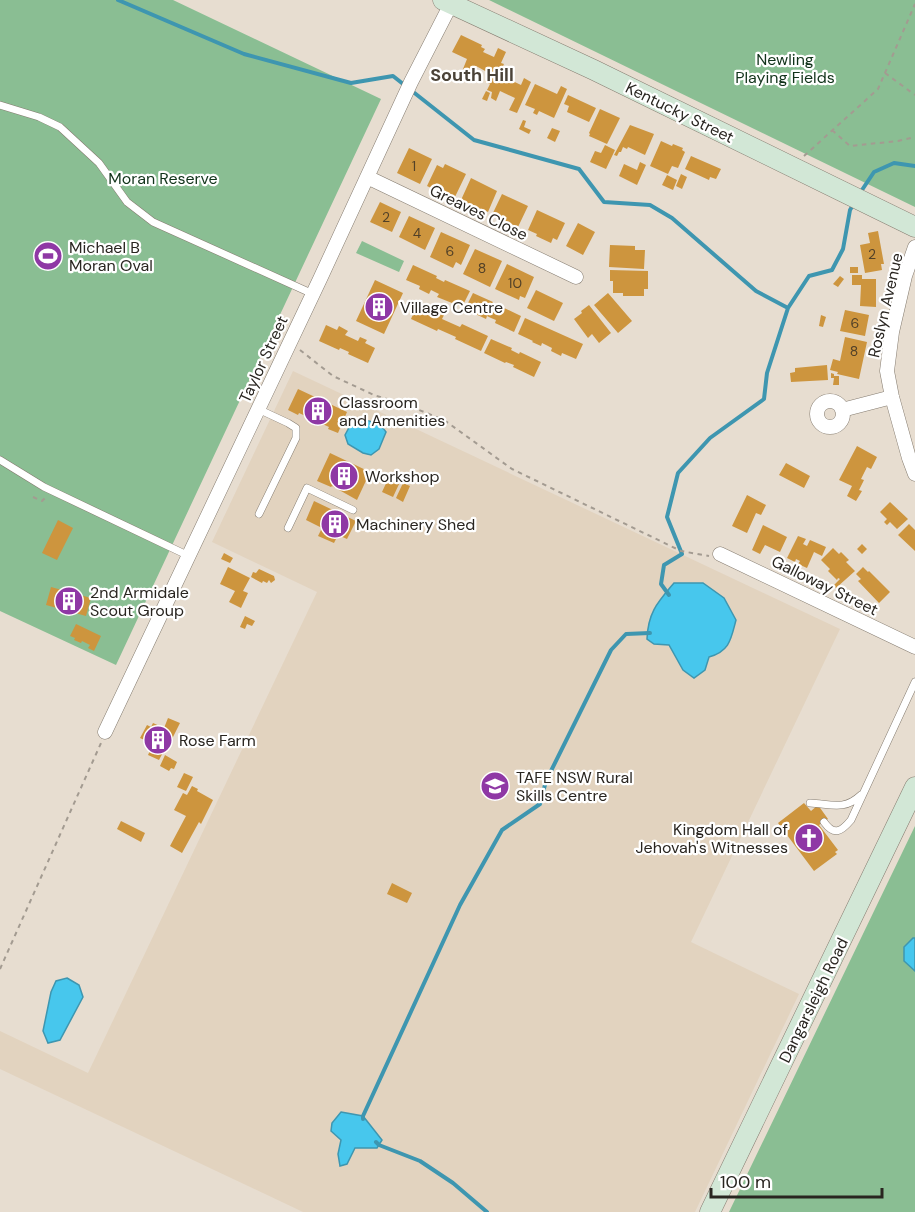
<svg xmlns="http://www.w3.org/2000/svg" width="915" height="1212" font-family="'DM Sans',sans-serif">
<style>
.built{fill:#e2d3bf}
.green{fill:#8abe93}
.water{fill:#47c7ed;stroke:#3e96b0;stroke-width:1.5}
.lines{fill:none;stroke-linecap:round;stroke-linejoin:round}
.stream{stroke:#3e96b0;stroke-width:4}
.building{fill:#cd953e}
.lane-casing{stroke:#857c70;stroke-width:8}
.street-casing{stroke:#857c70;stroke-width:15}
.secondary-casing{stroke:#857c70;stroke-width:21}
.path{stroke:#a39b91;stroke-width:2;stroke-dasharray:4.5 4.5;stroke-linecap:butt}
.lane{stroke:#fff;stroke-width:7}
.street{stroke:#fff;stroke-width:14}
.secondary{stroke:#d2e7d6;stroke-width:20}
.labels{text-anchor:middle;stroke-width:4.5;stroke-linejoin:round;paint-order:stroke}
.number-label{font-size:14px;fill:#524128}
.park-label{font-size:16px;fill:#11331a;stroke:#fff}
.street-label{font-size:16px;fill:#292520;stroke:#fff}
.poi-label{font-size:16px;fill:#292520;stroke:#fff;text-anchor:start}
.neighbourhood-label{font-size:18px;font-weight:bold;fill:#4b4338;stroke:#fff}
</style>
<rect width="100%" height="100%" fill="#e7ddd0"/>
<path class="built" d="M293,371L840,629L691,942L799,994L695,1212H303L0,1069V1031L88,1073L317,592L212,542Z"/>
<path class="green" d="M0,0H173L381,99L116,665L0,611Z
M489,0H915V207Z
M362,241L404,261L399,272L356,253Z
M915,826V1212H729Z"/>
<path class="water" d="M360,419C371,421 380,423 386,432L379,449L371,455L363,453L348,444L345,435L352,422Z
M674,583H703L724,598L736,620C731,639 730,651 709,657L705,670L694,678L683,670L669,645L654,644L647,639C648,612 658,602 674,583Z
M913,938H915V971L904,961V947Z
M67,978L79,985L83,997L60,1040L48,1043L43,1031L51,992L56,981Z
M341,1112L363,1116L382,1140L377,1148H355L347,1164L340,1166L338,1154L341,1140L331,1131L332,1123Z"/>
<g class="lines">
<path class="stream" d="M118,0L244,54L351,83L393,76L474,140L579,169L604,202L650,205L672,218L756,291L788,308
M860,193L874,172L894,163L915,166
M669,595L661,584L664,565L682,554L667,517L678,473L710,438L764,399L767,373L788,308L809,276L832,270L843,249L850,210L853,205
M363,1119V1116L460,905L502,830L540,804L546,781L611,650L626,634L650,633
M376,1142L379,1145L420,1161L453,1183L487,1212"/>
</g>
<path class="building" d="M461,35L482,45L481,47L485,49L483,52L494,57L498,48L506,52L501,63L504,64L497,78L496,77L495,79L498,80L500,75L521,85L524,78L531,82L517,113L509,110L515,98L500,91L496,101L491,98L492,92L487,90L490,84L485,82L488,74L487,72L476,66L472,73L463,69L467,59L452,52Z
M535,84L557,94L561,86L567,89L554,118L539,111L537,115L533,113L535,109L525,105Z
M486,91L490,93L487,101L482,99Z
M568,95L596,108L589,122L567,112L569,106L564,104Z
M600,109L620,118L607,144L589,136L590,134L589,133Z
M523,120L526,121L524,127L531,130L529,134L519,129Z
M630,125L654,134L645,155L628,147L627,149L623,147L621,152H619L617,156L614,155Z
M552,128L560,131L555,142L547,138Z
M661,141L672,146L673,144L683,148L682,150L685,152L678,168L672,166L668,174L650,166Z
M605,145L615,150L606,169L590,162L595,151L601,153Z
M409,148L432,159L420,184L397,173Z
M691,156L721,169L716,179L710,177L709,180L685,169Z
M640,162L646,165L637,185L619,176L624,164L637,170Z
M445,164L466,174L454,199L427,186L437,165L443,168Z
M681,174L687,177L682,189L676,186Z
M667,175L677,180L673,190L662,185Z
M471,178L497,191L488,212L461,200Z
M502,194L528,206L518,227L492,215Z
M380,202L401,212L392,232L370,222Z
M537,210L565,223L557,240L553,238L551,243L536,236L537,234L528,230Z
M409,216L435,228L425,250L399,237Z
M578,223L595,232L583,255L566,246Z
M878,231L884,264H881L882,270L865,273L860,245L870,243L868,233Z
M441,232L470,245L461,265L456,262L453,268L430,257Z
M610,245L635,246V250H645L644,269L609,267Z
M475,249L502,261L490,287L463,274Z
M507,264L534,277L525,298L520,296L519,300L495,289Z
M413,265L437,276L436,278L444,282L445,280L470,291L462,307L437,297L439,294L431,290L429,294L419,289L420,286L406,280Z
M850,267H858V273H850Z
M610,270L648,271V289H644V296H623V293H613V281H610Z
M852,275H862V279H876V307L860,306L861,285H852Z
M840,276L844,279L838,287L833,284Z
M375,280L403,293L384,334L356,321Z
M536,290L563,303L554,321L527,308Z
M473,293L493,302L492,304L501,308L502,307L521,316L514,332L495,323L496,320L491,318L487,316L486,319L465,309Z
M608,293L632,321L618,333L594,305Z
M418,303L444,315L442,319L460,327L462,324L488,336L481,351L455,339L456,337L438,329L437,331L411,319Z
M589,305L611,333L599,343L592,334L588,338L574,319L582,313L581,311Z
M845,310L869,315L865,336L840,331Z
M821,315L826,317L823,327L819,326Z
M525,318L583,344L576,359L562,353L561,356L551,351L552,348L542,343L541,346L532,342L533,341L518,334Z
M326,325L337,330L339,326L348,331L345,335L358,341L360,337L367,340L365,343L375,348L368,363L348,354L349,352L340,348L339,350L319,341Z
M845,337L867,342L859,379L837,374L838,372L830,370L833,359L840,361Z
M491,339L512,348L511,350L519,354L520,352L541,362L534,377L513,367L514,365L506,362L505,363L484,353Z
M827,365L828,380L791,382L790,373L795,372V368Z
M831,373L834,374V376H839V385H833L834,378H831Z
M298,389L347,412L338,433L328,429L329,427L299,413L298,415L288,410Z
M857,446L877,457L871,469L867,467L861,479L864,480L859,490L862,491L856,501L847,496L852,486L839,480Z
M330,453L370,472L357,500L332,486L331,487L317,481Z
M786,463L810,476L804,488L779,475Z
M389,477L400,482L393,497L382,492Z
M403,483L410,486L403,502L396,498Z
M747,495L766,505L761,515L756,513L747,533L732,526Z
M314,501L356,521L347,539L338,535L334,543L318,536L322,528L306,520Z
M890,502L908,519L897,529L890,522L887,525L884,522L887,519L880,512Z
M58,520L73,528L57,560L42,553Z
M909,524L915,530V551L898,535Z
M763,525L787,537L780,552L765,545L760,554L752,550Z
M798,536L806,539L803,544L807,546L810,540L826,547L822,556L814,552L807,568L798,564L800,561L796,559L795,562L787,558Z
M862,544L867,549L862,554L857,549Z
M833,548L839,554L841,552L849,560L846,562L855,571L836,588L833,586L840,579L838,578L837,580L828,571L830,569L821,560Z
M224,553L233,558L230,563L221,559Z
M228,567L250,578L243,591L248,593L241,608L229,602L235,591L220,584Z
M863,567L868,572L869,571L890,592L879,603L858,581L861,579L856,574Z
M259,569L274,576L275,580L271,583L269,580L267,583L263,581L262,583L251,577L253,572L256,573Z
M51,587L91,598L86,616L46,605Z
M245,616L255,621L252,626L247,624L245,629L240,627Z
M76,624L101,636L94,651L88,648L90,645L82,641L81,643L74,640L75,638L70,636Z
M168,718L180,723L170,743H168L159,760L148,755L153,744L140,738L147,725L151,727L153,723L164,728Z
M165,755L177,762L174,769L171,768L169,771L160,766Z
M184,773L193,777L186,791L177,787Z
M192,786L198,789L197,791L213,800L201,824L199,822L182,853L170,846L186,816L174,810L183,793L187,795Z
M804,803L811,811L818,805L828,819L819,825L838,850L835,852L837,854L814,871L778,823Z
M121,821L145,833L141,842L117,829Z
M392,883L412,893L407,903L387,894Z"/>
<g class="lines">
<g class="lane-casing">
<path id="lane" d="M0,105L39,117L60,127L99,163L127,202L153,222L313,294
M258,409L288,423L296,428V438L259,514
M0,460L44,487L189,556
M288,528L307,488L353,510
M810,803C831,804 844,811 861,795
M824,822C834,836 841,832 851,820L915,682"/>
</g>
<g class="street-casing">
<path id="street" d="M367,177L576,277
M915,247L905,276L892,332L887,371L892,397L909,458L915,474
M817 414a13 13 0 1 1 26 0a13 13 0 1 1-26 0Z
M842,410L892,397
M720,554L915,647
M105,732L320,279L411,82L453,0"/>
</g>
<g class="secondary-casing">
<path id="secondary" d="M443,0L594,70L915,227
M710,1212L915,787"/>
</g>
<path class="path" d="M885,73L915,95
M832,130L850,146L898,141L915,137
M804,156L878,89L915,4
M300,350L333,376L374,395L409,406L444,420L512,469L681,551L709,556
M33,497L42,501L46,497
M0,969L101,743"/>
<use href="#lane" class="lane"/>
<use href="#street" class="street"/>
<use href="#secondary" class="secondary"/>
</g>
<defs>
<g id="stadium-disc" transform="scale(1.5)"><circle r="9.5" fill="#8f38a5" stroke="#fff"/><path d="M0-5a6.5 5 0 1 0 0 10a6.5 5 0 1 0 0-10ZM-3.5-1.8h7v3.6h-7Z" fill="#fff"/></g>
<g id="building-disc" transform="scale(1.5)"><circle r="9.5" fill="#8f38a5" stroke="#fff"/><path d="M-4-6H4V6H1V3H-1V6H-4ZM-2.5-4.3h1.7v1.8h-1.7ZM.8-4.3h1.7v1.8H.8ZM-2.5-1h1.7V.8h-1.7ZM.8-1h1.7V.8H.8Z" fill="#fff"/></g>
<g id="university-disc" transform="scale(1.5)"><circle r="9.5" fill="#8f38a5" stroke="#fff"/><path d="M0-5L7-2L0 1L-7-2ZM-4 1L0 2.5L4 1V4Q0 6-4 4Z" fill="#fff"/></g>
<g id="church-disc" transform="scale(1.5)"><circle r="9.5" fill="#8f38a5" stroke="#fff"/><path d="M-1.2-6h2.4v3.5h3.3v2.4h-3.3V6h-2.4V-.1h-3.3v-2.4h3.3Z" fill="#fff"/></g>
</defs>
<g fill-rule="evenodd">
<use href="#stadium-disc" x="48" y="256"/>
<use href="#building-disc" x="379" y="307"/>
<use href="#building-disc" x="318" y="411"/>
<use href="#building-disc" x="344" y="476"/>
<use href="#building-disc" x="335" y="524"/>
<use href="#building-disc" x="69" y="601"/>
<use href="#building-disc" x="158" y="740"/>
<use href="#university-disc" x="495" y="786"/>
<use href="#church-disc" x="809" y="838"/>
</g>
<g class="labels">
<g class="number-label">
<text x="414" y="171">1</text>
<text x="386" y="222">2</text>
<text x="417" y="238">4</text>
<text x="450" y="256">6</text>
<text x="872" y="259">2</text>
<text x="482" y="273">8</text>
<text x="515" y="288">10</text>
<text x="855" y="328">6</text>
<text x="854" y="356">8</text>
</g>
<g class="park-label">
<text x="785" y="65">Newling<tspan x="785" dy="18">Playing Fields</tspan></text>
<text x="163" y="184">Moran Reserve</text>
</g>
<g class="street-label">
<text transform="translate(680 112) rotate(26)" y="6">Kentucky Street</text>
<text transform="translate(479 212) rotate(26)" y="6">Greaves Close</text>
<text transform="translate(885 305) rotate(-77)" y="6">Roslyn Avenue</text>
<text transform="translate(263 359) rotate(-65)" y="6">Taylor Street</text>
<text transform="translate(825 585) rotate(26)" y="6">Galloway Street</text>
<text transform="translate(813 1000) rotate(-64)" y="6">Dangarsleigh Road</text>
</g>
<g class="poi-label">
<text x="69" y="253">Michael B<tspan x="69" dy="18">Moran Oval</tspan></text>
<text x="400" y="313">Village Centre</text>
<text x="339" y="408">Classroom<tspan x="339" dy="18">and Amenities</tspan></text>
<text x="365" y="482">Workshop</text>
<text x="356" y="530">Machinery Shed</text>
<text x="90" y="598">2nd Armidale<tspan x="90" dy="18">Scout Group</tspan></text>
<text x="179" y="746">Rose Farm</text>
<text x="516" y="783">TAFE NSW Rural<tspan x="516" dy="18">Skills Centre</tspan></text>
<text x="788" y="835" text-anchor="end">Kingdom Hall of<tspan x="788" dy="18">Jehovah's Witnesses</tspan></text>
</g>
<g class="neighbourhood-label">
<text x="472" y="81">South Hill</text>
</g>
</g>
<path d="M711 1188v9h171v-9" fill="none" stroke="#292520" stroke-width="3"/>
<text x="720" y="1188" font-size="18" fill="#292520" stroke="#ffffff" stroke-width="4.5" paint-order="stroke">100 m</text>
</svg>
